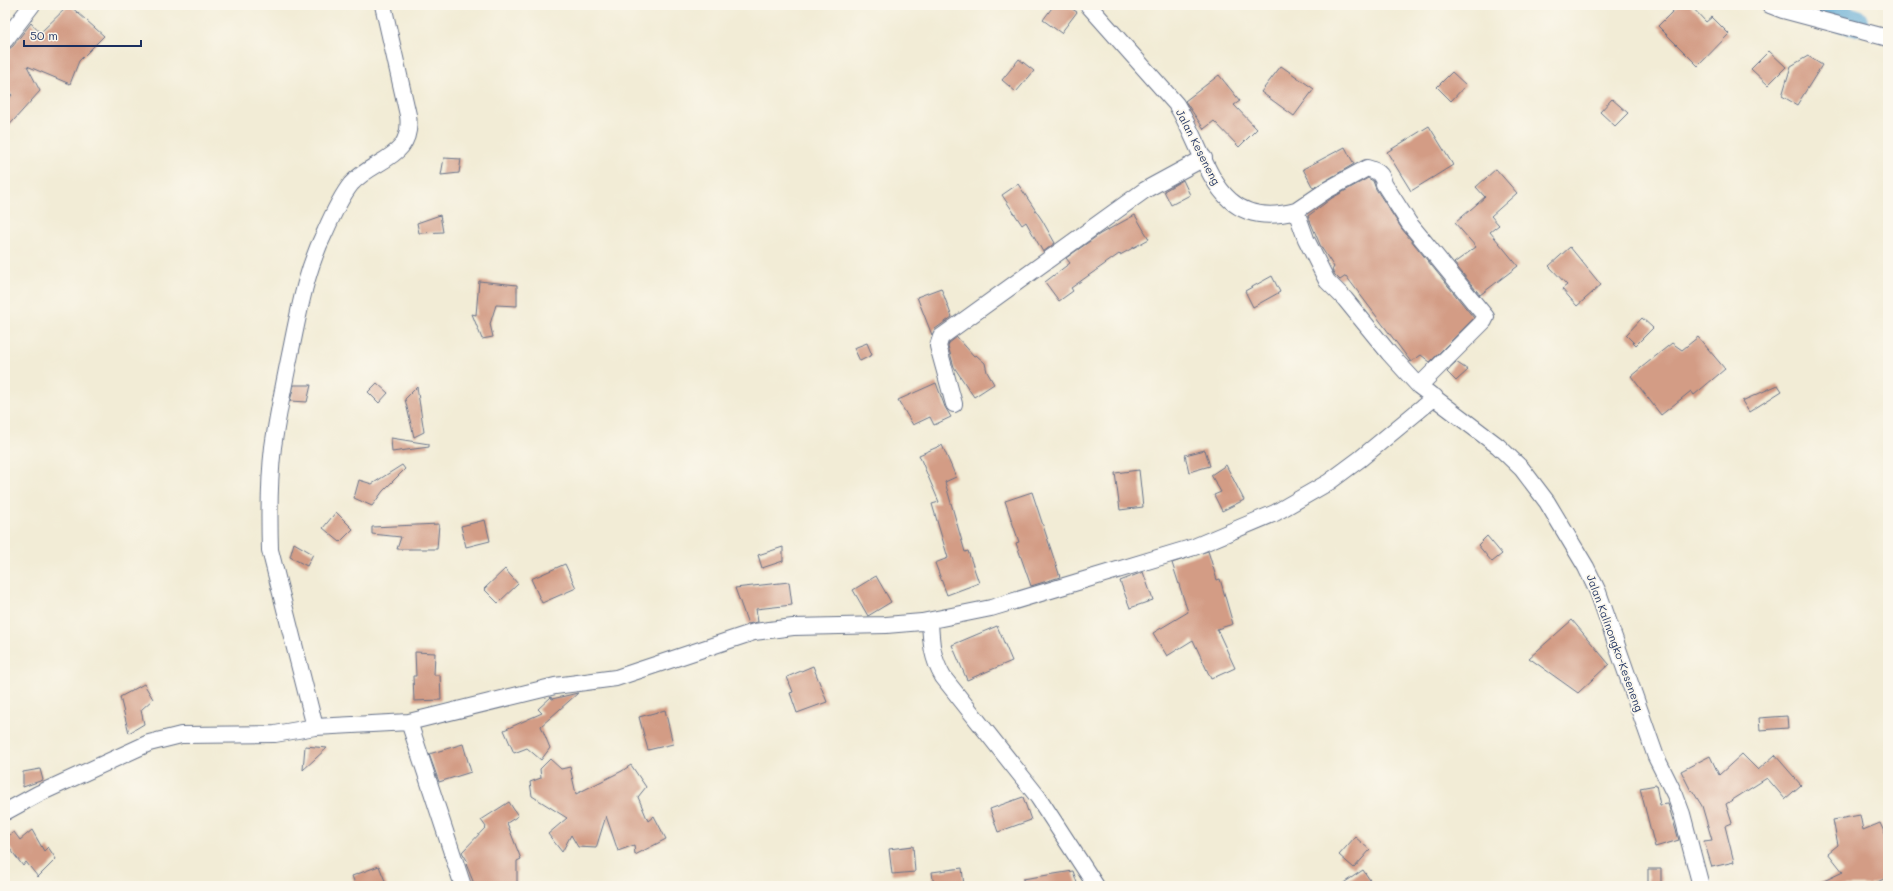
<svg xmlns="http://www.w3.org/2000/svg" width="1893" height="891" font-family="Mali,sans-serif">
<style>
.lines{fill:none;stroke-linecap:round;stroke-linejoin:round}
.river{stroke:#5ba8d4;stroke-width:28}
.building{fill:#d39c85}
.minor-casing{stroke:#667188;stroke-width:18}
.minor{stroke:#fff;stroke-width:16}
.labels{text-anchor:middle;stroke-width:3.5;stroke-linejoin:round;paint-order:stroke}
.street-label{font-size:11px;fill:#1b2f5e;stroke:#fbf7ec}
</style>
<rect width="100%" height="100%" fill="#fbf7ec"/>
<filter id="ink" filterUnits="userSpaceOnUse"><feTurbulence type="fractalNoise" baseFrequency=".025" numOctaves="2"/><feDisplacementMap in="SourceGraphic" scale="8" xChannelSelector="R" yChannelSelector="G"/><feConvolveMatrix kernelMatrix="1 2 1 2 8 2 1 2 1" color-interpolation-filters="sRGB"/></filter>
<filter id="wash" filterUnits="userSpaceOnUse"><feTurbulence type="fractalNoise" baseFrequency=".012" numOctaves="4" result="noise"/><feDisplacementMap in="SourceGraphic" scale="16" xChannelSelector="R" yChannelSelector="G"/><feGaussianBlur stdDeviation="0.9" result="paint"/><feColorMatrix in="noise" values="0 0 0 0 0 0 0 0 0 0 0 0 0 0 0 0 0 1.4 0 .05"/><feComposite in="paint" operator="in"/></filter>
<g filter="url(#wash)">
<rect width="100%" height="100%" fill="#f2ecd6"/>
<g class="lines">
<path class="river" d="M1800,5L1854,22"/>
</g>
<g id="blocks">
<path class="building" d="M69,5L104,36L79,61L70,84L27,66L40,91L5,130V103L12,95L5,88V52L13,46L31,23L40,33Z
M1054,5H1066L1077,12L1061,33L1043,20Z
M1679,5H1690L1706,22L1712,17L1729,34L1698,66L1658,26Z
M1769,51L1786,67L1768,85L1751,69Z
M1808,56L1822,65L1797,105L1782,96L1791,66Z
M1019,59L1034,71L1016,92L1002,80Z
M1281,66L1314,89L1294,116L1261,92Z
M1452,72L1466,85L1451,101L1437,87Z
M1219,75L1240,101L1234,105L1257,129L1239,147L1214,121L1204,129L1185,101Z
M1612,99L1628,113L1615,126L1600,112Z
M1429,126L1453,165L1411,191L1387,152Z
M1345,147L1354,164L1313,188L1303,169Z
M444,158L461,159L459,173L441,175Z
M1496,169L1517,193L1491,216L1499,225L1490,232L1518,266L1480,295L1454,263L1476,247L1455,223L1485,197L1476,187Z
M1368,178L1373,181L1376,189L1402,229L1474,318L1430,362L1421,355L1411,362L1346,276L1340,280L1335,275L1332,270L1334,267L1321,247L1308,216L1332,198Z
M1183,180L1190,195L1171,205L1164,191Z
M1018,184L1042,220L1055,243L1043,252L1026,222L1022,225L1002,195Z
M440,215L443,232L419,233L417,223Z
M1135,215L1149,239L1120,255L1119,254L1071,288L1073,291L1059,301L1045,282L1070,263L1066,258L1100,234Z
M1570,247L1601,285L1577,306L1562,289L1567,285L1549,266Z
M1272,276L1280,292L1253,307L1245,291Z
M479,281L517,285V306L496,305L490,324L493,337L482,339L472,314L476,315Z
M941,288L952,317L935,329L932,335L917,297Z
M1642,318L1653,328L1636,345L1626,335Z
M957,337L974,356L976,355L985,363L987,372L994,384L974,397L954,367L948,346L949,343Z
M1698,337L1725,369L1694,395L1691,391L1661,415L1631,376L1672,343L1682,350Z
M867,343L872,355L860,361L854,348Z
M1456,362L1468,370L1456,381L1447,372Z
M377,383L388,393L379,403L368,392Z
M936,383L945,407L951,417L934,425L930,417L913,425L898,400Z
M294,385H311L307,402L290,401Z
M1778,385L1782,391L1749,412L1742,401Z
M417,387L424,432L414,437L405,399Z
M391,438L429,444V447L392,452Z
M942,445L956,477L945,482L965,552L968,551L979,583L947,595L935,563L948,558L932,504L939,502L919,455Z
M1205,450L1210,466L1189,472L1185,455Z
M402,465L405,469L383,491L372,506L354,498L359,480L372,484Z
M1226,465L1244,500L1222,511L1214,495L1221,492L1211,475Z
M1139,470L1143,507L1120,510L1115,473Z
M1032,492L1060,577L1031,586L1016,543L1019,542L1005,501Z
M336,512L353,529L340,542L323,528Z
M485,520L490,541L466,547L461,526Z
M439,524L437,549H397L401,537L372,534V527Z
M1487,536L1502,554L1492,562L1478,545Z
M294,543L313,554L307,566L290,557Z
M783,547V561L762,568L758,555Z
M1208,551L1217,580L1220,579L1233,624L1217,629L1235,668L1211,679L1193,640L1167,656L1153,633L1188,612L1172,563Z
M565,564L576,588L542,603L531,579Z
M505,569L518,584L498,603L484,589Z
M1143,572L1153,600L1130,608L1120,581Z
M876,576L891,602L868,616L853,590Z
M789,582L792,605L756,609L758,622L748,624L735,588Z
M1572,620L1609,664L1578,693L1529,658Z
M997,626L1012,661L967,680L952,645Z
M415,652L435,653L434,675H440L441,700L414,701L413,676H416Z
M813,666L827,702L797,713L790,693L793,692L787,677Z
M144,684L153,699L141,710L144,724L129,733L120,697Z
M578,693L541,726L550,748L541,760L527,748L514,753L504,730L542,713L538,709L551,697L552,699Z
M665,710L673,744L648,750L639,717Z
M1787,716L1788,728L1760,730L1759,718Z
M463,744L471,772L439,782L429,754Z
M305,746L327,748L303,770Z
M1742,754L1758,770L1775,755L1801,785L1785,799L1767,778L1726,804L1732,823L1725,826L1734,862L1712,867L1704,841L1712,840L1702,806L1692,790L1691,791L1681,771L1710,756L1719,775Z
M550,759L561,769L570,767L576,794L622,771L631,765L646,787L638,797L648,821L654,816L666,839L635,855L634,845L618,851L606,816L596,848L578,847L571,835L562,852L548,834L567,818L532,796L530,782L541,778L540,769Z
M40,769L43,780L23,787V772Z
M1656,785L1660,805L1668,804L1679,840L1655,847L1640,788Z
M1023,797L1031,820L998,832L990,809Z
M509,802L518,816L507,823L521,859L517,861V884L511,886H475L466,864L468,862L462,852L486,827L481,820Z
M1860,815L1863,830L1880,823L1888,840V877L1869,886H1813L1843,872L1828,853L1838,845L1833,820Z
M32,830L44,851L48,847L56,859L38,877L26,862L23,866L5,842V838L14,832L20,840Z
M1355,837L1370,850L1354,868L1339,855Z
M913,846L915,872L892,874L889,849Z
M379,866L387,886H356L352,876Z
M962,868L964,886H934L932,872Z
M1648,869H1661V886H1648Z
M1363,870L1374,886H1339Z
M1073,871L1078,886H1023V879Z"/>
</g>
</g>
<g filter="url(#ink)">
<use href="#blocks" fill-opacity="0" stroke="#667188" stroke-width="1"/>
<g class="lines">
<g class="minor-casing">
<path id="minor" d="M1088,5L1176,104C1209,157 1214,233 1296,211L1306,239L1327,281L1345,299L1389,353L1419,386L1498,446L1522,469L1547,502L1586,567L1598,592L1656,757L1675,795L1682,814L1701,886
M1770,5L1783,10L1888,38
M5,40L32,5
M1296,211L1327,190L1367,168C1377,171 1382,173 1384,184L1409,223L1481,311L1486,317L1484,321L1419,386
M954,404L938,346L941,337L1145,190L1204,158
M930,621C931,643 932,658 943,677L1038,797L1096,886
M409,722L463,886
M315,727L270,550C269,516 269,480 273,447C278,412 285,379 292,345C300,306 307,268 325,232C332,216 340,198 351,184C374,158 414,159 408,115L383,5
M5,812L38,794L149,743L181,735L275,734L315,727L409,722L555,686L616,678L754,632L793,627L886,625L922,622L991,608L1194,547L1275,513L1329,482L1360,459L1435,397"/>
</g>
<use href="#minor" class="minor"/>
</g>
</g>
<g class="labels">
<g class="street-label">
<text transform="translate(1198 147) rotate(63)" y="4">Jalan Keseneng</text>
<text transform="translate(1615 643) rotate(70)" y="4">Jalan Kalinongko-Keseneng</text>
</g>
</g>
<rect width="1893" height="891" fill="none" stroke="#fbf7ec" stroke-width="20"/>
<path d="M24 40v6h117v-6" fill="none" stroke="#1b2f5e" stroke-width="2"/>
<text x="30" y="40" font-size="12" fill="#1b2f5e" stroke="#fbf7ec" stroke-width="3" paint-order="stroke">50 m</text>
</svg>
